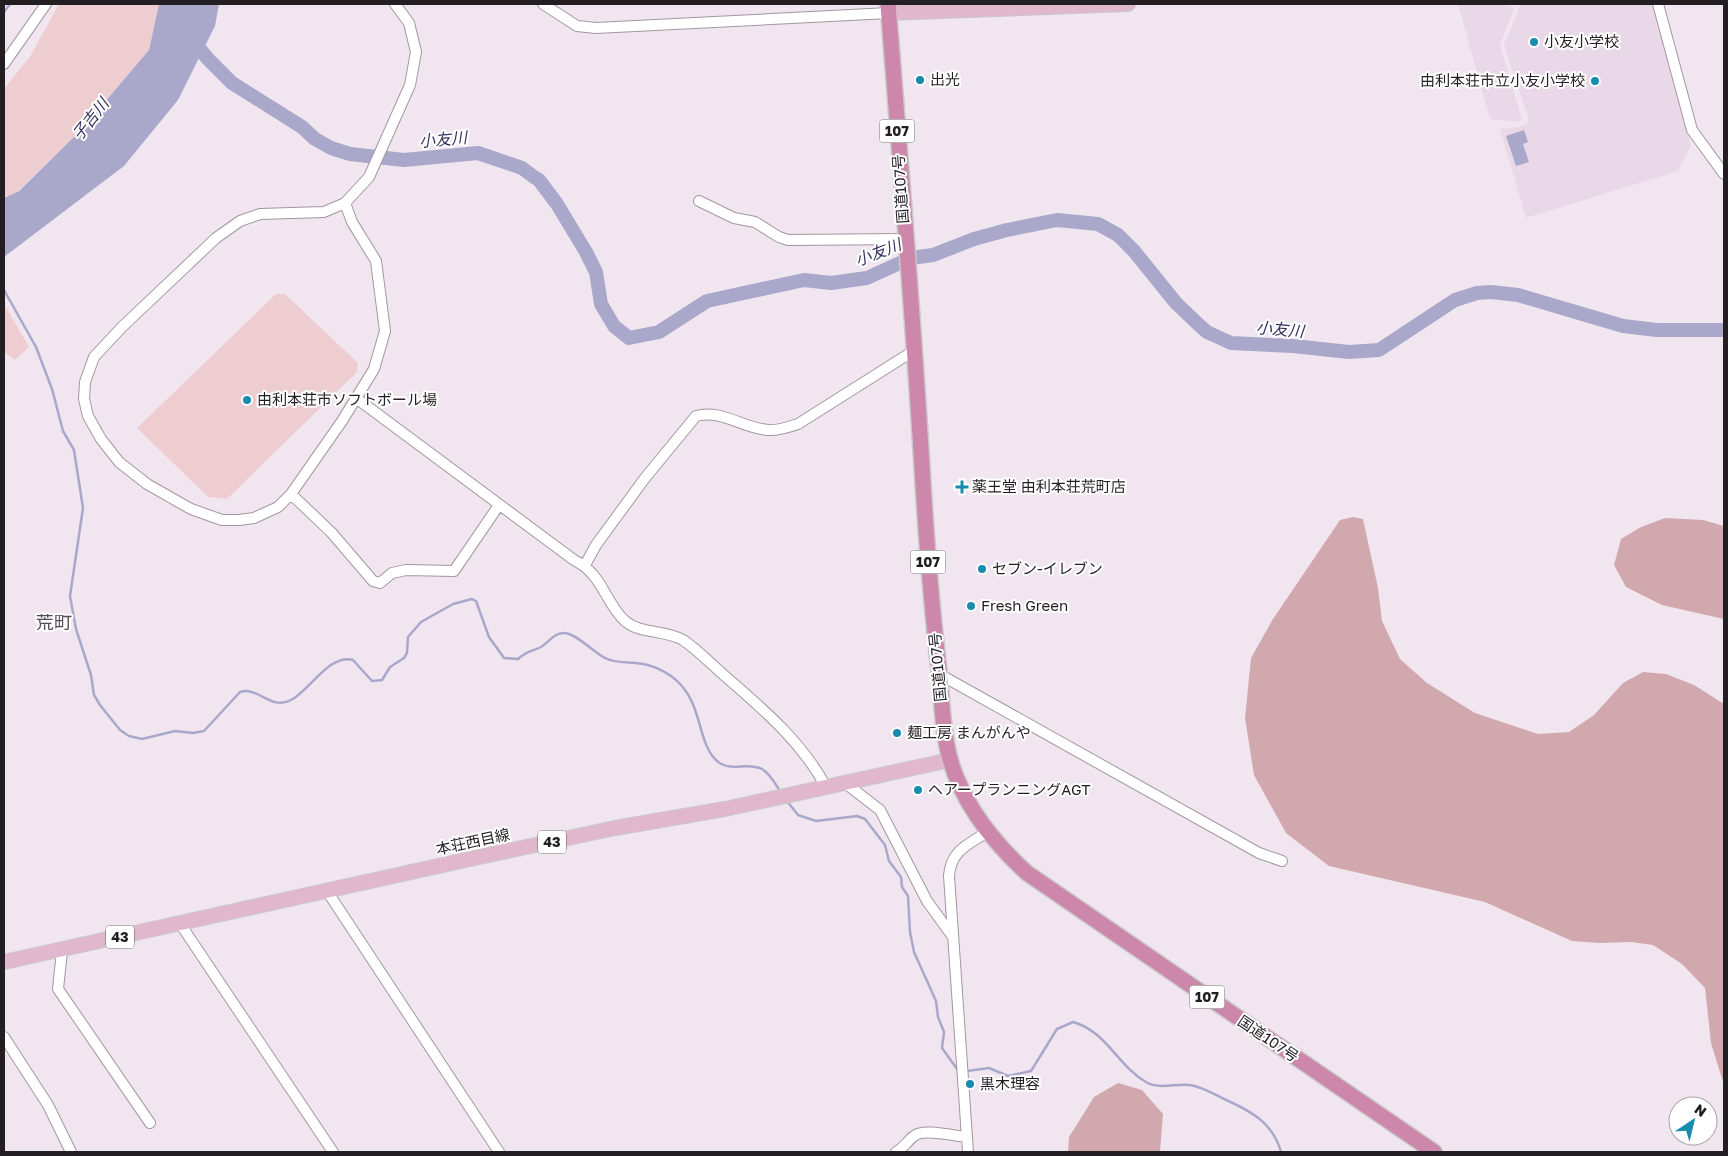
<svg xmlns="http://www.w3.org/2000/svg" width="1728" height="1156" font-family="'Golos Text','Noto Sans JP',sans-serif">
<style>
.built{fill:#e9d8e8}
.green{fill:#eecdd1}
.forest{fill:#d1a8ae}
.water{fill:#a9a8ca}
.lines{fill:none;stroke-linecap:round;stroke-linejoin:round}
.stream{stroke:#a9a8ca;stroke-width:2.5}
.river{stroke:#a9a8ca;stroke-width:14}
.minor-casing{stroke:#a297a1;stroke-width:12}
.major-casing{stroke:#cac9ca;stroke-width:16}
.highway-casing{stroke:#cac9ca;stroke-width:18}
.minor{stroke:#fff;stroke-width:10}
.major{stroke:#e0b7cc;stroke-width:14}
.highway{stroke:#cc87aa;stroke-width:15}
.poi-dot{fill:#178caf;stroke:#fff;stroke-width:2}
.labels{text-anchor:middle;stroke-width:4;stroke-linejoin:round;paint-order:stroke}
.shield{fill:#fff;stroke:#646264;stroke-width:1}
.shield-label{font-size:14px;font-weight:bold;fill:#221e22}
.poi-label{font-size:15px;fill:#221e22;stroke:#fff;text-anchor:start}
.street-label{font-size:15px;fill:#221e22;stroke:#fff}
.water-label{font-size:16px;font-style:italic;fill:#35315f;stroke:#fff}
.quarter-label{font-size:18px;fill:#534a53;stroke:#fff}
</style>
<rect width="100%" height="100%" fill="#f1e6f0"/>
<path class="built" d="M1458,4H1507L1514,9L1500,45L1522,119L1518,122L1490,119Z
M1521,4H1652L1691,145L1678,171L1526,218L1500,129L1524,126L1528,122V117L1504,45Z"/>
<path class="green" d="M59,4H159L149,50L82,129L18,191L4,198V89L31,55Z
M276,294H285L358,363L357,372L227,499L208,497L137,428Z
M4,304L29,347L15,360L4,352Z"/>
<path class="forest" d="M1353,517L1363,519L1378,588L1382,621L1400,659L1427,683L1475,713L1538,734L1569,732L1594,715L1623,683L1643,672L1666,674L1694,685L1724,704V1085L1711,1043L1705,988L1682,964L1653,945L1631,942L1600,943L1572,941L1485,902L1329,866L1286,833L1254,775L1245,718L1251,658L1273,619L1340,520Z
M1665,518L1703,520L1724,526V619L1662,605L1626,587L1614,565L1621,539L1641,527Z
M1118,1083L1142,1090L1163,1114L1160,1152H1068L1069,1137L1094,1097Z"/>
<path class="water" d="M159,4H219L215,26L178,100L124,166L4,257V198L19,191L82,129L149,50Z
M1524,130L1528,142L1523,144L1529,162L1516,166L1506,136Z"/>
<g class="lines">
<path class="stream" d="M4,12L10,4
M4,290L36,347L52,389L63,431L74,450L83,508L70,596L76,629L91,675L94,695L100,705L120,730L129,736L142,739L175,731L193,733L204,731L240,692C258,686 271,711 291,700C310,690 330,653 353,660L372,681L382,680L390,667L404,658L407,653L408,637L421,622L453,604L472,599L476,601L489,637L504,658L518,659C529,649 532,652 541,647C549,642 554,633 564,633C574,632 595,653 605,658C614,663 626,662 636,663C651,664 669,672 680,684C702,707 698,741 715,759C728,774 746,761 762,769C771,774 776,785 781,793
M787,801L798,815L816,821L857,816L865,819L885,845L889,861L901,877L902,887L908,896L910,932L914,952L936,1001L938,1017L944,1032L942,1048L957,1069
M967,1071L989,1068L1008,1076L1031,1071L1057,1029L1073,1022C1106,1031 1118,1066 1146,1082C1159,1090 1176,1083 1190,1085C1202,1087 1212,1093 1222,1098C1249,1110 1273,1122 1281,1152"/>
<path class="river" d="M190,37L208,59L232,83L302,127L315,139L331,148L350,154L404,160L478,153L522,168L534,177L539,180L557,204L586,252L596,272L601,304L614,326L629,338L659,332L707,301L804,280L831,283L867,278L911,258L933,255L974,239L1007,230L1057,220L1098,224L1118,235L1134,251L1176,303L1199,325L1207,332L1231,343L1293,346L1349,352L1379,350L1455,300L1477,293L1491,292L1518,295L1623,326L1657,330H1724"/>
<g class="minor-casing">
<path id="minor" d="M543,4L577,26L596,28L889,13
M1658,4L1692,130L1724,174
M4,64L46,4
M699,201L734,218L755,222L779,237L788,240L905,239
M345,203L352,222L376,261L385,331L374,369L342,421L291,494L278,507L254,518L239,520H222L191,509L147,484L119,462L101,439L88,416L84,399L85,382L94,357L122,327L216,238L240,221L260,214L324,212L345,203L369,177L410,85L416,52L409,23L395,4
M356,398L574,560C603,574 605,603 625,621C640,634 666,630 683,640C698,650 712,665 726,677C764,710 802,742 826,787
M291,494L331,532L373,581L380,583L392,573L406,570L454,571L499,505
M585,565L596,545L645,478L696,416C722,409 742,428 768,430C778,431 789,427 798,424L915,350
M939,674L1259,853L1282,861
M845,783L880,810L927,901L953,937
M327,891L499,1152
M179,922L333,1152
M62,951L58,989L150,1123
M4,1037L48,1105L71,1152
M896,1152C904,1148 907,1141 914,1136C923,1128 954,1136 966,1137
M968,1152L949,876C951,850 968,845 987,832"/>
</g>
<g class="major-casing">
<path id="major" d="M889,13L1128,4
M4,962L470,859L615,828L725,809L950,760"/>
</g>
<g class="highway-casing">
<path id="highway" d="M888,4C900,158 913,313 922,467C926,535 931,602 939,670C942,699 942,730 950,759C963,805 993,842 1027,873L1434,1152"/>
</g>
<use href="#minor" class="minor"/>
<use href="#major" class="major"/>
<use href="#highway" class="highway"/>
</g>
<g class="poi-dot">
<circle cx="1534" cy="42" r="5"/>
<circle cx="920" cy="80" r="5"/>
<circle cx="1595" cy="81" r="5"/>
<circle cx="247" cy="400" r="5"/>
<path d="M959.5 479.5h5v5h5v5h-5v5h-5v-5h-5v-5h5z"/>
<circle cx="982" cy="569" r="5"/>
<circle cx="971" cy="606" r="5"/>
<circle cx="897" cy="733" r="5"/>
<circle cx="918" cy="790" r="5"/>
<circle cx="970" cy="1084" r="5"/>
</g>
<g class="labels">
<g class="shield">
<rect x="879.5" y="119.5" width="35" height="23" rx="4"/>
<rect x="910.5" y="550.5" width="35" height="23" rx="4"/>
<rect x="538" y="830.5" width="28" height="23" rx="4"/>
<rect x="106" y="925.5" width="28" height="23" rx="4"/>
<rect x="1189.5" y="985.5" width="35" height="23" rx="4"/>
</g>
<g class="shield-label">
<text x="897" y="136">107</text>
<text x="928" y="567">107</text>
<text x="552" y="847">43</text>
<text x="120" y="942">43</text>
<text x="1207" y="1002">107</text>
</g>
<g class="poi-label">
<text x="1544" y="47">小友小学校</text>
<text x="930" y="85">出光</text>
<text x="1585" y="86" text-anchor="end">由利本荘市立小友小学校</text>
<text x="257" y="405">由利本荘市ソフトボール場</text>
<text x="972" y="492">薬王堂 由利本荘荒町店</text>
<text x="992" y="574">セブン-イレブン</text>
<text x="981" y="611">Fresh Green</text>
<text x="907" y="738">麺工房 まんがんや</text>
<text x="928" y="795">ヘアープランニングAGT</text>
<text x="980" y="1089">黒木理容</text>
</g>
<g class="street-label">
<text transform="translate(901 189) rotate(-94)" y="5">国道107号</text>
<text transform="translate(938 667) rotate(-95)" y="5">国道107号</text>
<text transform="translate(473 842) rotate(-12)" y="5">本荘西目線</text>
<text transform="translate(1268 1039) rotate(34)" y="5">国道107号</text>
</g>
<g class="water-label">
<text transform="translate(90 119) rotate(-52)" y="6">子吉川</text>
<text transform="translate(443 139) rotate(-5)" y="6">小友川</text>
<text transform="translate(878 252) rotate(-21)" y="6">小友川</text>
<text transform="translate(1280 329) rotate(5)" y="6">小友川</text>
</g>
<g class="quarter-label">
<text x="54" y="629">荒町</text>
</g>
</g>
<rect width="1728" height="1156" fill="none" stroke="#221e22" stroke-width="10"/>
<g transform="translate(1693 1121) rotate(35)"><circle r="24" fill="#ffffff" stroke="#a7a5a7"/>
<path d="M0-4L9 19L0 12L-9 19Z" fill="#178caf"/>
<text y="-8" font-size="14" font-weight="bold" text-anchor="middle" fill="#221e22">N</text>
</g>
</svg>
